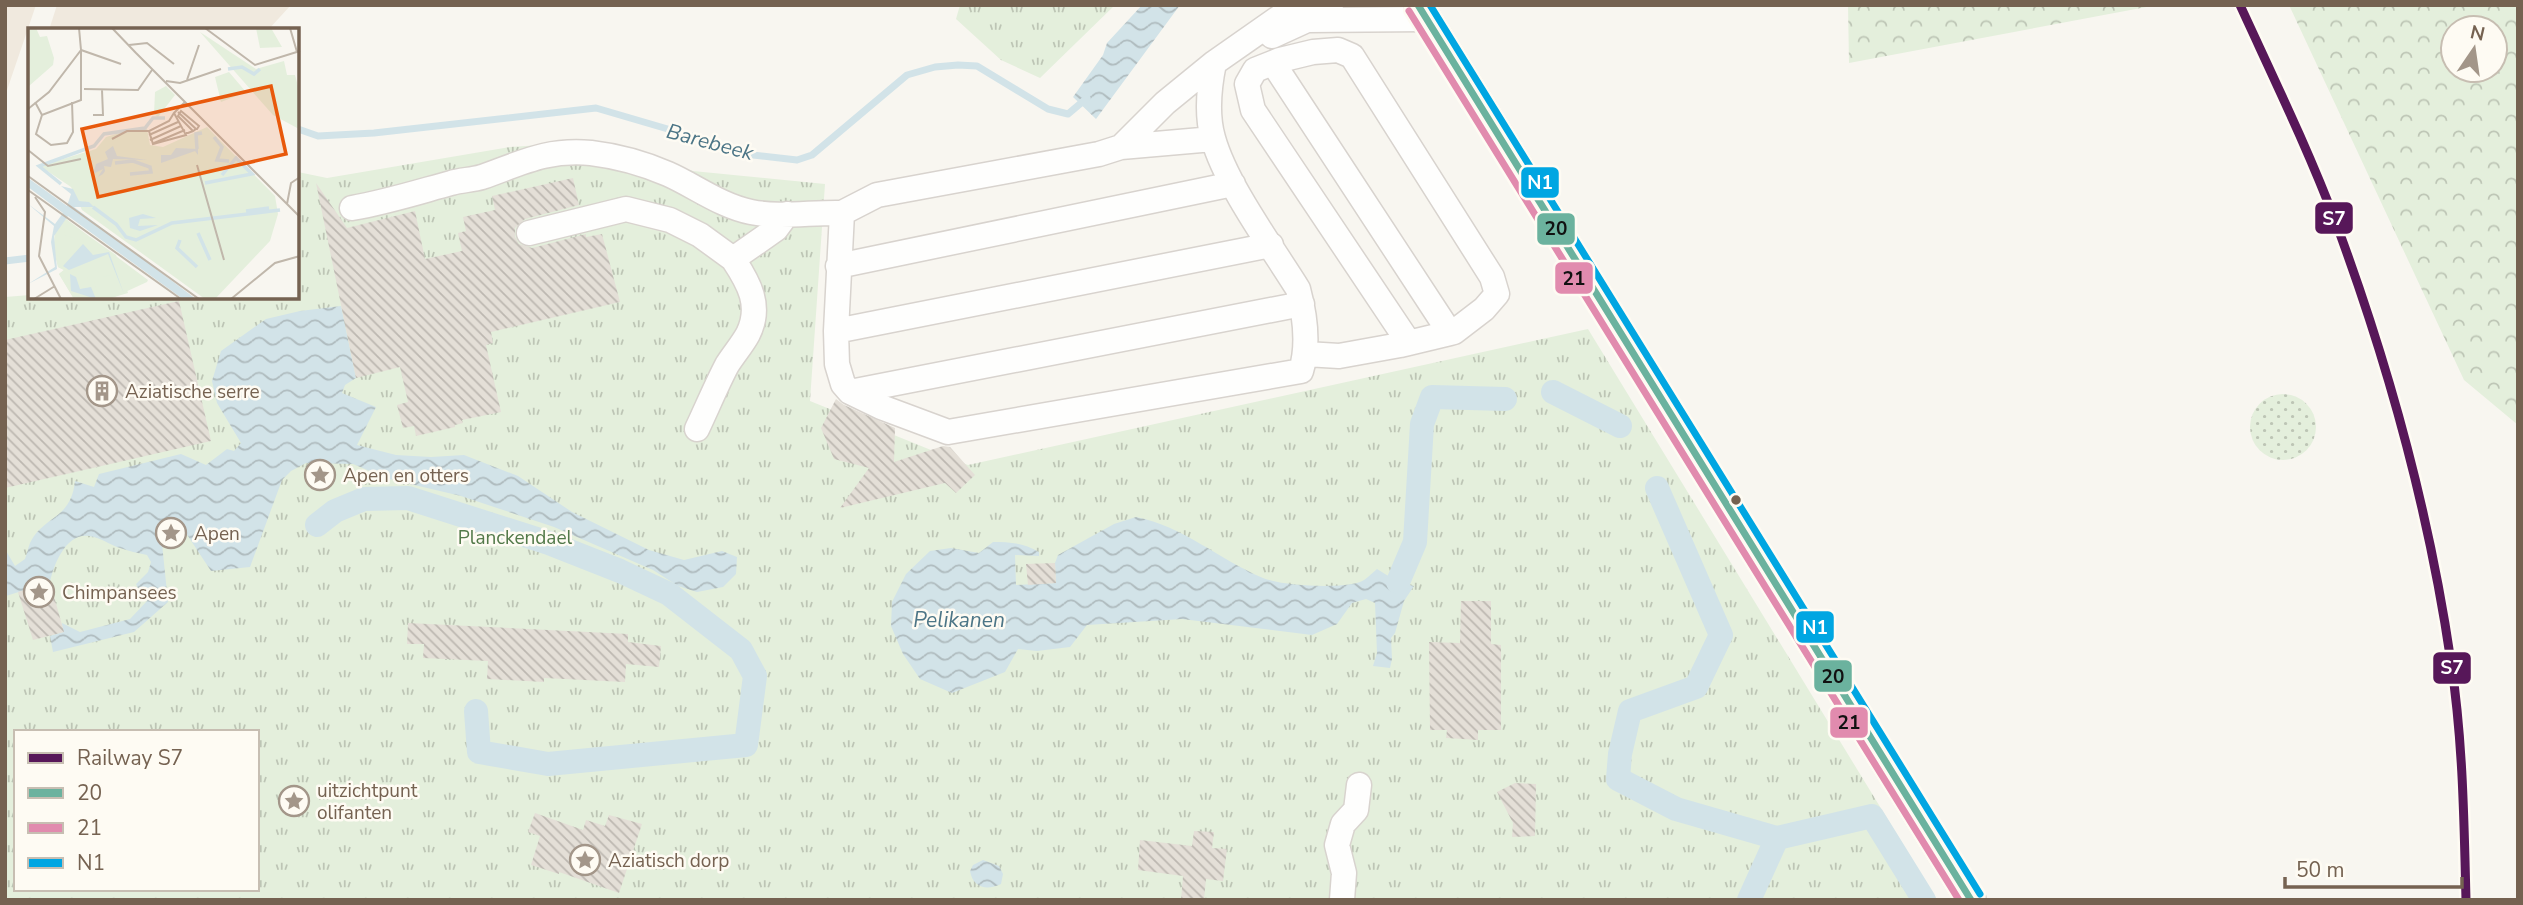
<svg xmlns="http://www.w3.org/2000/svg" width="2523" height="905" font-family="'Nunito Sans',sans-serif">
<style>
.residential{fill:#f0e9de}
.grass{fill:url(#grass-dots)}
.forest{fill:url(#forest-crowns);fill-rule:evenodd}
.park{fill:url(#park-tufts);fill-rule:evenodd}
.water{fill:url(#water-waves)}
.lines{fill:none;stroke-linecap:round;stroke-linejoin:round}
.stream{stroke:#d2e3e8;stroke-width:7}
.canal{stroke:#d2e3e8;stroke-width:24}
.building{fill:url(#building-back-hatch)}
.minor-casing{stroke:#d8d3ce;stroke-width:27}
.major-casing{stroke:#d9d3cd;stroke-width:32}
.minor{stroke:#fefefd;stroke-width:24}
.major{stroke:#f2efe8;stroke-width:30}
.bus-1-casing{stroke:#fefbf3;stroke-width:12}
.bus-2-casing{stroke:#fefbf3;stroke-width:12}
.bus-3-casing{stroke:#fefbf3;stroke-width:12}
.bus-1{stroke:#6bb29e;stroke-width:7}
.bus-2{stroke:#e18bae;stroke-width:7}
.bus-3{stroke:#00a6e2;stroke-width:7}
.rail-1-casing{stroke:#fefbf3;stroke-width:14}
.rail-1{stroke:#571759;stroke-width:9}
.bus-dot{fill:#756251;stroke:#fefbf3;stroke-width:2.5}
.labels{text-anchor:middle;stroke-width:5;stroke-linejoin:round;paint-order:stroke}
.poi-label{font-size:19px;fill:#756251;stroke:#fefbf3;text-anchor:start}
.park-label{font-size:19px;fill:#527949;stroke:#fefbf3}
.water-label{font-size:21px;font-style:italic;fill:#4c7586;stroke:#fefbf3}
.inset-river{fill:none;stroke:#d2e3e8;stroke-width:3.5}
.inset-road{fill:none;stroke:#c0b7ab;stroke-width:2}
.view{fill:#e8590c;fill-opacity:0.15;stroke:#e8590c;stroke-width:3.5}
.inset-edge{fill:none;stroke:#756251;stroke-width:3.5}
.line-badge{stroke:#fefbf3;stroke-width:2.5}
.badge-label{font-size:19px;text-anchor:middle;font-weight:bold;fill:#fff}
.pale-badge-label{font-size:19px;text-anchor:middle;font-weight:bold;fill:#111}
</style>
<defs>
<pattern id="grass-dots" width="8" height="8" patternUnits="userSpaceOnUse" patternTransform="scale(1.75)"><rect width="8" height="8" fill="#e4efdc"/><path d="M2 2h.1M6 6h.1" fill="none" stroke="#bdc5b5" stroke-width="1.8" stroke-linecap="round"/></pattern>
<pattern id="forest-crowns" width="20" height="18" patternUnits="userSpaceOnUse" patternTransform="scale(1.75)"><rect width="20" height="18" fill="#e4efdc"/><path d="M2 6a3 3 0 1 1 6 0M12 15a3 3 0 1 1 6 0" fill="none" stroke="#bdc5b5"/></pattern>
<pattern id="park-tufts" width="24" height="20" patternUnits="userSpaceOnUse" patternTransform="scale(1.75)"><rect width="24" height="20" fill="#e4efdc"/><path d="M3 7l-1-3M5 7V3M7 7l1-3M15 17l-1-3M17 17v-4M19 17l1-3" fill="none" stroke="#bdc5b5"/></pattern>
<pattern id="water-waves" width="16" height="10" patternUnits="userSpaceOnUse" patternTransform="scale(1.75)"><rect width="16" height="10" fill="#d2e3e8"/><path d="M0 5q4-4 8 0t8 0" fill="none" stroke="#afbbbe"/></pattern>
<pattern id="building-back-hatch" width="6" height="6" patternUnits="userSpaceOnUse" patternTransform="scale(1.75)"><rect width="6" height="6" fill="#e4dfd7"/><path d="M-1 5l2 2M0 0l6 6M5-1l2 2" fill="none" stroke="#bdb8b1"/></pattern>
</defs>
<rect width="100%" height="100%" fill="#f8f6f0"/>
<path class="residential" d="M5,5H36L5,96Z
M57,5H291L268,30H49Z"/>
<path class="grass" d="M2250 427a33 33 0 1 1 66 0a33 33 0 1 1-66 0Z"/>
<path class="forest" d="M1848,5H2157L1849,63Z
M2289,5H2518V425L2464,380ZM2453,28H2495V70H2453Z"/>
<path class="park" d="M960,5H1115L1040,78L1001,60L956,19Z
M588,142L637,153L693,171L825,184L810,401L968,465L1588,329L1937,900H5V297L30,295V298H298V172L327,178L510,147ZM16,732H257V889H16Z"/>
<path class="water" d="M1142,5H1180L1096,119L1073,97L1103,55L1107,43Z
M341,306L356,378L345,385L342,393L376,407L357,445L396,455L431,457L464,455L518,476L572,512L649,550L684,560L722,551L737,557L736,574L723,587L697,592L678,586L653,570L554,527L461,496L389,479L353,464L306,463L291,471L282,480L250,567L211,571L180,524L161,534L168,602L134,632L53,652L50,636L63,632L62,623L80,632L130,619L147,601L148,597L140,593L136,584L148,572L151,562L147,555C138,553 128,551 120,548C110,545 100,537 89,536C66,533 54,564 50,582L6,596L5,549L15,566L25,559C27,554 28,548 30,543C44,515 71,520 75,481L94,487L99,474L181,454L206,465L227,449L234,451L241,443L217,403L212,381L221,351L266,319L300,311Z
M1136,517C1183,526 1220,560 1263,578C1283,586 1339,589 1360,582C1366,580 1372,573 1377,569L1398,582L1414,586L1404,601L1395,633L1391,638L1392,659L1390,668L1373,666L1377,653L1375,603L1366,599L1352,603L1337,624L1312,635L1182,619L1087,625L1070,647L1037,651L1018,649L1005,672L952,693L920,679L903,654L891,626L892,602L906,574L930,551L951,548L979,553L993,542C1010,542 1024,543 1039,552V556L1015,555L1016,585L1056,583L1055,563L1058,555L1114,524Z
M983,860L999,866L1003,874L1001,884C987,891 973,888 970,871L973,865Z"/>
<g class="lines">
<path class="stream" d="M298,129L318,136L374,133L596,108L695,137L735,153L797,160L812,155L907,75L935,67L958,65L977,66L1048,109L1068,114L1087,98
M5,261L30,258"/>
<path class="canal" d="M1553,392L1620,426
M1657,488L1721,635L1696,687L1630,711L1620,754L1618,779L1676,809L1777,838
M317,525L335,511L364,499L408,498L549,543L620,571L669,594L741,650L755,676L746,745L548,764L479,752L476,711
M1398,582L1415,542L1422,424L1432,397L1505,399
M1749,900L1777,838L1872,816L1924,900"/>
</g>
<path class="building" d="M573,178L579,205L525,219L515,228V237L519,244L532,248L586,234V237L602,234L620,302L491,332L493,343L486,345L501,412L462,420L463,423L455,425V427L416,436L414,426L403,428L397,405L408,402L400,367L356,378L316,183L347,228L415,211L425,259L462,251L458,233L466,231L463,217L495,210L492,196Z
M179,301L211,441L5,488V340Z
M836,399L844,405L895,428L894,462L943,446L950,447L975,475L956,493L945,483L840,508L869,468L834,459L821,428Z
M1055,563L1056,583L1028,585L1026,564Z
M50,582L64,632L33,640L18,592Z
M1461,601H1491V644L1501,645V730H1478V740L1446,738L1447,730H1430L1429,642L1460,643Z
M408,623L628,634V642L661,646L659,667L626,664L625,682L544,678V682L487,679L488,661L423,658L424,644H407Z
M1515,783L1536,784L1535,836L1512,837L1513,823L1497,792Z
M535,813L583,830L586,820L605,826L609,815L642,824L619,893L559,872V874L531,865L540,836L528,832Z
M1194,831L1214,832L1212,848L1227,849L1223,881L1206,879L1204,900H1181L1183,876L1138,870L1140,840L1192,846Z"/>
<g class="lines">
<g class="minor-casing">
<path id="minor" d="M1308,20L1426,19
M1272,36L1307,20L1331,5
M1214,63C1209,87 1206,114 1213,138C1226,185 1272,247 1298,289C1305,315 1309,345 1301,371L948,432L881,407L850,392L843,384L837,364L836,331L842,213L877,195L1099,154L1121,147L1165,103L1214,63L1297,5
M1273,63L1450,333
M1121,147L1213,139
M352,208C387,202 418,192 451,183C461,180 472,180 482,177C522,163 546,149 591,153C616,156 645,164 668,174C695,186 721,206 751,212C780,218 812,212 842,213
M529,233L626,209L670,220L700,235L733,259L776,229L787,214
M838,266L1233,184
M836,331L1271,245
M1306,354L1339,356L1400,345L1450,333L1454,332L1484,309L1497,294L1492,277L1352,56L1338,50L1313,52L1280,60L1255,70L1247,84L1253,110L1409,343
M850,392L1302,304
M697,429C707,408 716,386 727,365C734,354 742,345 748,334C762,306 749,283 733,259
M1342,900L1344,873L1337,845L1343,824L1356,810L1359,785"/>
</g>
<g class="major-casing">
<path id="major" d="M1418,5L1971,900"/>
</g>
<use href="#minor" class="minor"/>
<use href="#major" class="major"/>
<g class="bus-1-casing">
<path id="bus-1" d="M1418,5L1971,900"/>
</g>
<g class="bus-2-casing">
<path id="bus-2" d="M1409,11L1959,900"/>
</g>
<g class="bus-3-casing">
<path id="bus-3" d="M1430,5L1980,894"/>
</g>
<use href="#bus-1" class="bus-1"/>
<use href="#bus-2" class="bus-2"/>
<use href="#bus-3" class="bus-3"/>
<g class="rail-1-casing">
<path id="rail-1" d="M2240,5C2273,77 2308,149 2336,223C2389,366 2429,511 2451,662C2463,741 2464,821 2466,900"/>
</g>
<use href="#rail-1" class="rail-1"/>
</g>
<defs>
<g id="building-ring" transform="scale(1.575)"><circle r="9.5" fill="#fefbf3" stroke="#a39689" stroke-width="1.5"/><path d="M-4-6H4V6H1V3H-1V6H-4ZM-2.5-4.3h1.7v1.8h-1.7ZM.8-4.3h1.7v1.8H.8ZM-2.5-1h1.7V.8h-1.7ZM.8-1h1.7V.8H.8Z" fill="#a39689"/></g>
<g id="sight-ring" transform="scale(1.575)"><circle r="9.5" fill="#fefbf3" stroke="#a39689" stroke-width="1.5"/><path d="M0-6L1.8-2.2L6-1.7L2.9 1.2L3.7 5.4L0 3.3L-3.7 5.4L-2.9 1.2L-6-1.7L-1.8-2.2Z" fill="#a39689"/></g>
</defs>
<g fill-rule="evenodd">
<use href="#building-ring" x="102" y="391"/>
<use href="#sight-ring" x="320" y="475"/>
<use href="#sight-ring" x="171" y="533"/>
<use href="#sight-ring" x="39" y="592"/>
<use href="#sight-ring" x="294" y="801"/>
<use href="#sight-ring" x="585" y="860"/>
</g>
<circle class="bus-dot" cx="1736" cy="500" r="6"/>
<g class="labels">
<g class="poi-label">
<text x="125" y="398">Aziatische serre</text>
<text x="343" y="482">Apen en otters</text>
<text x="194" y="540">Apen</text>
<text x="62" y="599">Chimpansees</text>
<text x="317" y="797">uitzichtpunt<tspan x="317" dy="22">olifanten</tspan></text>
<text x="608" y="867">Aziatisch dorp</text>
</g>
<g class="park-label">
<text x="515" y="544">Planckendael</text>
</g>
<g class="water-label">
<text transform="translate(710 142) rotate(15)" y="7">Barebeek</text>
<text x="959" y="627">Pelikanen</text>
</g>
</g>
<g transform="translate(28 28)">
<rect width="271" height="271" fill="#f8f6f0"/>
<path d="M38,191L120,252L119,254L82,271H46L31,246L36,242L30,239L26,223L27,204Z" fill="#e4efdc"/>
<path d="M0,0H8L12,9L19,8L26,30L25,37L1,58ZM228,0H243L254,19L232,20ZM172,4L228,41L256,33L259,47H267L271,62V101L245,87ZM201,44L218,64L193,74L187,49ZM38,191L42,196L36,201L37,207L51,212L62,209L88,227L100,265L83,270L81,264L87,262L82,247L75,249L62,237L64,229L80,226L96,266L81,224L65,227L55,216L50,223H41L32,214L28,216L35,238L40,242L50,235L44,243L66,253L71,271L65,262L52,261L49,251L39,248L45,265L61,271H46L31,246L36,242L30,239L26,216L27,204Z" fill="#e4efdc"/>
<path d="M138,58L147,67L130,89L126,86L127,64ZM179,99L247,168L250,186L242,213L187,271H177L54,182L43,159L12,138L68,121L78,109L95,104L119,101L122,117L135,119Z" fill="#e4efdc"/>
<path d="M85,118L89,128L119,132L85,131L83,139L76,138L77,143L75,146L70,149L75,141L65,146L62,139L66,143L68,136L80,131L77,124ZM148,120L170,121V127L167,123L133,135V127H143ZM0,150L39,178L43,166L33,158L45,161L51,173L61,174L66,179H46L168,271H155L40,188L26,208L29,241L0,256L27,239L23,214L26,198L0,176L27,196L35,185L0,159ZM115,186L128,190L112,191L110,198L130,197L112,203L102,200L101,190ZM55,216L65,227L81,224L96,266L80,226L41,242L35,238ZM42,246L48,249L52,261L63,259L68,271L43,263Z" fill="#d2e3e8"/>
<path class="inset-river" d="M200,41L214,39L226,46L232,41M186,109L194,119L189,132L201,133M169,121L168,106L174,105M87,135L105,133L122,139L123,144L102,146M177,155L224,146L208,130L194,147M33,156L11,138L66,118L76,106L117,100L125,90H137M65,179L88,196L98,209L108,212L144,195L252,182M218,183L241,180M170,205L182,232M152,212L149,220L169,239"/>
<path class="inset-road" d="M84,0L108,25M177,0L227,37L272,23M262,0L269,24M101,17L119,15L146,36M106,23L272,189M159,52L171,17M138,53L152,55L193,41M56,61L110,62L124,42M7,74L14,87L53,72V22L93,36M0,81L21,64L53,22L51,0M150,84L168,101M146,85L158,107L125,116L121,103L141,93L146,85L157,74M14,87L8,106L23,117L39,115L45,104L44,74M65,87H75L74,62M158,105H160L165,103L168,101H169L171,98L153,83L150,88L165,103M121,107L150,94M84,111L99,103H121M122,112L153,98M126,115L157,102M0,122L20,138L53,131M169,137L196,232M0,148L171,271M0,162L153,271M7,169L17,184L11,228L33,271M259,176L263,155L272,149M6,271L27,258M203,271L247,235L272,228"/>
<path class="view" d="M243,58L258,126L70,169L54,101Z"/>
<rect width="271" height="271" class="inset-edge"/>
</g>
<g class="line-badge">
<rect x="1520" y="166" width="40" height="33" rx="7" fill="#00a6e2"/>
<rect x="2314" y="201" width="40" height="34" rx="7" fill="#571759"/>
<rect x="1536" y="212" width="40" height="34" rx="7" fill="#6bb29e"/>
<rect x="1554" y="261" width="40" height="34" rx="7" fill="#e18bae"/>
<rect x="1795" y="610" width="40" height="34" rx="7" fill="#00a6e2"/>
<rect x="2432" y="651" width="40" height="34" rx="7" fill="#571759"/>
<rect x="1813" y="659" width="40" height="34" rx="7" fill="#6bb29e"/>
<rect x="1829" y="706" width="40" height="33" rx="7" fill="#e18bae"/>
</g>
<g class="badge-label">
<text x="1540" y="189">N1</text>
<text x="2334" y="225">S7</text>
<text x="1815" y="634">N1</text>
<text x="2452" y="674">S7</text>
</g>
<g class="pale-badge-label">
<text x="1556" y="235">20</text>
<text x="1574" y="285">21</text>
<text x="1833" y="683">20</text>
<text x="1849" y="729">21</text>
</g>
<rect width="2523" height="905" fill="none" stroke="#756251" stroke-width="14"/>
<rect x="14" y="730" width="245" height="161" fill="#fefbf3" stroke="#c7beb2" stroke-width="2"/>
<rect x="28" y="753" width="35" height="10" fill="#571759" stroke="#c7beb2" stroke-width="2"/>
<text x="77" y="765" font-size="21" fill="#756251">Railway S7</text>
<rect x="28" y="788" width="35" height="10" fill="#6bb29e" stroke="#c7beb2" stroke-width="2"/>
<text x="77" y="800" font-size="21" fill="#756251">20</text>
<rect x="28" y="823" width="35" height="10" fill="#e18bae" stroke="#c7beb2" stroke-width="2"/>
<text x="77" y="835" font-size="21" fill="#756251">21</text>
<rect x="28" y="858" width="35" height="10" fill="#00a6e2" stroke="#c7beb2" stroke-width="2"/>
<text x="77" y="870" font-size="21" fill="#756251">N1</text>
<g transform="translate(2474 49) rotate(13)"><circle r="33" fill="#fefbf3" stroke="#c7beb2" stroke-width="2"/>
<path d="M0-5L12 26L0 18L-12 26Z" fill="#a39689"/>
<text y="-10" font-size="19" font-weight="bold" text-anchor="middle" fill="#756251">N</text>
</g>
<path d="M2285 877v10h177v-10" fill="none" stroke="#756251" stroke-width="3.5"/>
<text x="2296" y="877" font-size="21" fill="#756251" stroke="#fefbf3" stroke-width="5" paint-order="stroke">50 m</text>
</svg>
